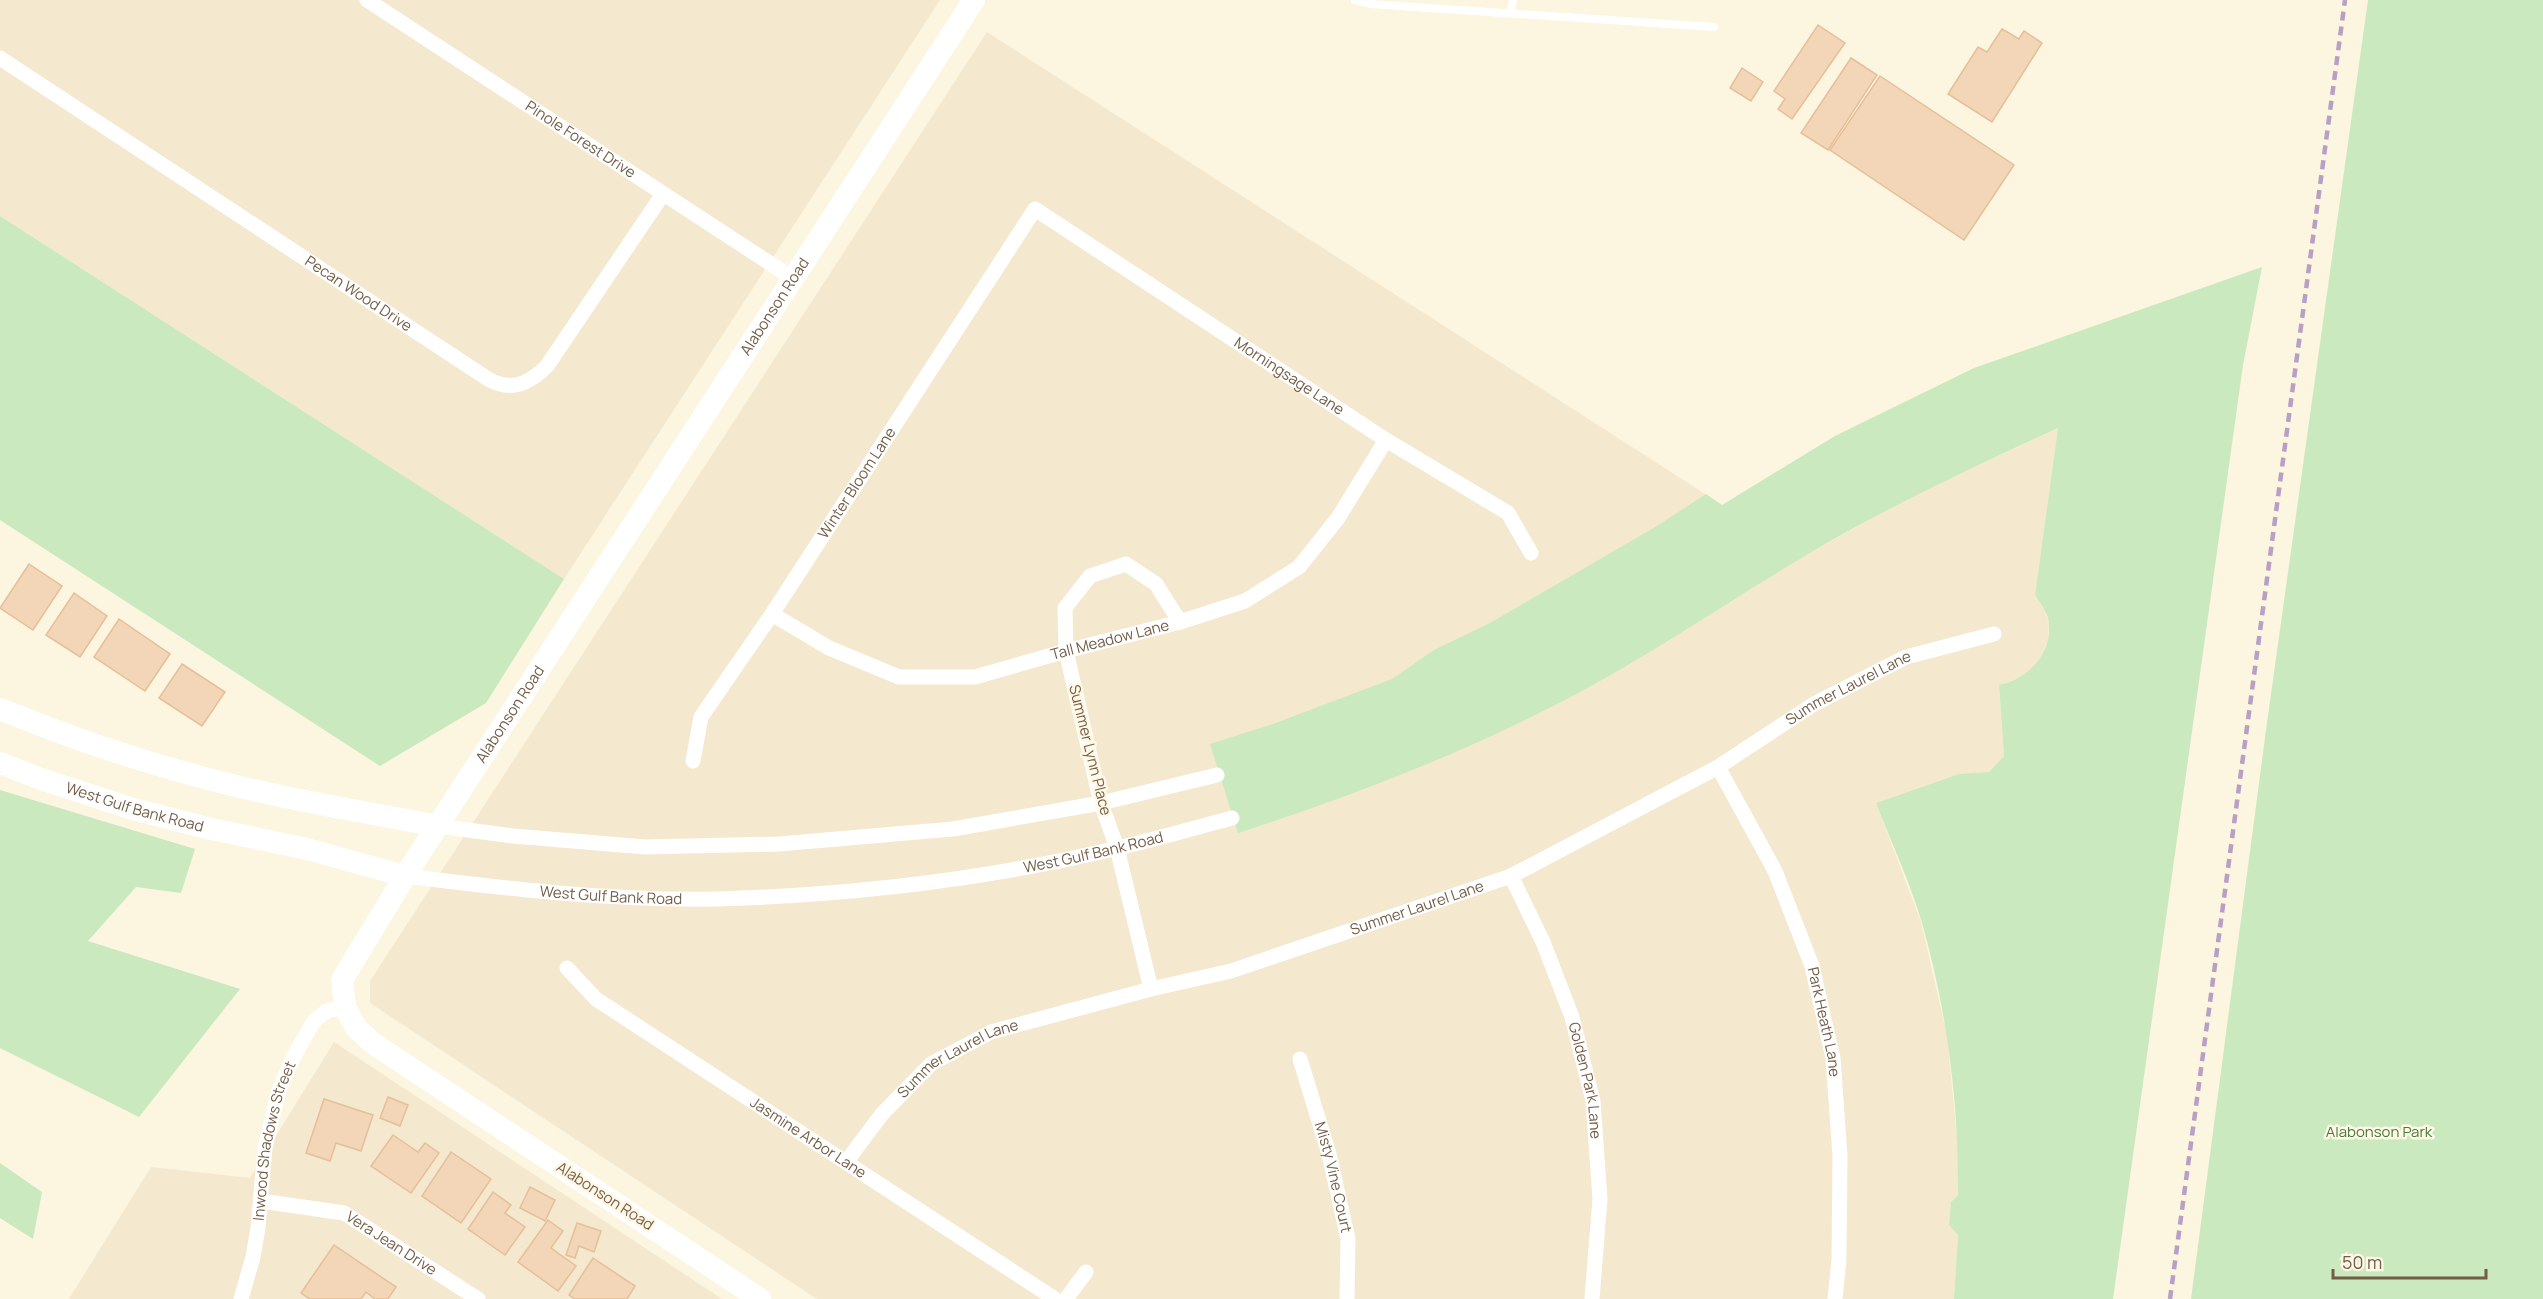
<svg xmlns="http://www.w3.org/2000/svg" width="2543" height="1299" font-family="Manrope,sans-serif">
<style>
.residential{fill:#f4e8ce}
.green{fill:#cae9bf}
.building{fill:#f2d6b7;stroke:#e5bf97;stroke-width:1.5}
.lines{fill:none;stroke-linecap:round;stroke-linejoin:round}
.lane{stroke:#fff;stroke-width:8}
.street{stroke:#fff;stroke-width:15}
.secondary{stroke:#fff;stroke-width:22}
.rail{stroke:#b89fc5;stroke-width:4.5;stroke-dasharray:9 6;stroke-linecap:butt}
.labels{text-anchor:middle;stroke-width:5;stroke-linejoin:round;paint-order:stroke}
.street-label{font-size:15px;fill:#735d47;stroke:#fff8e6}
.park-label{font-size:15px;fill:#49793f;stroke:#fff8e6}
</style>
<rect width="100%" height="100%" fill="#fcf5e0"/>
<path class="residential" d="M0,0H940L564,579L0,216Z
M987,32L1803,557L1908,498L2058,428L2035,595L2045,610L2049,624L2048,640L2042,656L2031,670L2021,677L1999,686L2004,756L1989,772L1959,774L1876,803L1921,922L1947,1035L1958,1148V1195L1951,1202L1949,1225L1958,1235L1954,1299H817L370,1003V981Z
M334,1042L722,1299H69L151,1167L250,1178Z"/>
<path class="green" d="M2368,0H2543V1299H2191L2266,730Z
M0,216L564,579L486,703L380,766L0,520Z
M2262,267L2243,365L2113,1299H1954L1958,1235L1949,1225L1951,1202L1958,1195C1959,1103 1947,1011 1922,923C1910,882 1891,842 1876,803L1959,774L1989,772L2004,756L1999,685C2027,679 2051,656 2049,625C2049,614 2041,604 2035,595L2058,428C1971,468 1885,508 1803,557C1714,610 1630,669 1537,714C1441,762 1340,800 1238,833L1210,744L1273,724L1392,679L1434,650L1490,623L1657,526L1706,494L1722,505L1835,436L1974,368Z
M0,790L195,849L181,893L136,887L88,941L240,989L139,1117L0,1048Z
M0,1163L42,1192L33,1239L0,1218Z"/>
<path class="building" d="M1818,25L1845,43L1792,119L1778,109L1785,99L1774,91Z
M2002,29L2019,39L2024,31L2042,43L1992,122L1948,94L1978,47L1987,52Z
M1851,58L1877,75L1828,150L1801,133Z
M1742,68L1763,82L1751,101L1730,88Z
M1880,76L2014,165L1964,240L1830,150Z
M29,564L62,586L33,630L0,608Z
M74,593L107,616L80,657L46,635Z
M119,619L170,654L145,691L94,657Z
M182,664L225,692L202,726L159,698Z
M388,1097L408,1105L400,1126L380,1118Z
M324,1099L373,1115L361,1151L336,1143L330,1161L306,1153Z
M393,1135L418,1152L425,1143L439,1153L411,1193L371,1166Z
M451,1152L491,1179L461,1223L422,1196Z
M530,1187L555,1200L545,1221L520,1208Z
M493,1192L511,1205L505,1213L525,1227L505,1255L468,1229Z
M548,1220L563,1231L551,1248L576,1266L558,1291L518,1262Z
M577,1223L601,1231L594,1252L579,1246L575,1258L566,1255Z
M334,1245L396,1287L388,1299H375L366,1292L361,1299H310L301,1293Z
M593,1258L635,1286L627,1299H575L569,1295Z"/>
<g class="lines">
<path class="lane" d="M1355,0L1370,4L1714,27
M1511,13L1513,0"/>
<g class="street">
<path id="s1" d="M367,0L794,279"/>
<path id="s2" d="M0,58L488,379C511,392 529,384 547,366L663,194"/>
<path id="s3" d="M772,614L829,648L899,677H975L1066,651L1180,622L1245,601L1299,567L1338,518L1386,440"/>
<path id="s4" d="M693,761L701,717L772,614L1035,209L1386,440L1508,513L1531,553"/>
<path id="s5" d="M1718,767L1775,871L1812,966L1833,1058L1840,1156L1839,1259L1835,1299"/>
<path d="M438,826L513,836L645,847L779,844L953,829L1101,803L1217,775"/>
<path id="s6" d="M405,876C508,889 613,901 717,899C850,895 989,879 1118,848C1156,839 1194,828 1232,818"/>
<path id="s7" d="M1511,876L1543,942L1572,1017L1593,1101L1600,1199L1592,1299"/>
<path id="s8" d="M567,968L596,999L1055,1299"/>
<path d="M1151,989L1117,848L1101,803L1066,651L1065,608L1090,576L1126,564L1156,584L1180,622"/>
<path id="s9" d="M1300,1059L1329,1154L1348,1239L1347,1299"/>
<path id="s10" d="M846,1162L882,1114L931,1064L991,1032L1151,989L1231,971L1511,876L1718,767L1814,704L1906,657L1994,634"/>
<path id="s11" d="M261,1201L344,1213L478,1299"/>
<path id="s12" d="M241,1299L253,1257L258,1228L265,1148L279,1090L294,1056L314,1021L327,1011L345,1007"/>
<path d="M1066,1299L1086,1272"/>
</g>
<g class="secondary">
<path d="M0,709C90,746 185,776 280,796C333,807 385,816 438,826"/>
<path id="s13" d="M0,763L41,779L133,809L207,828L307,849L405,876"/>
<path id="s14" d="M760,1299L374,1044L356,1028L345,1007L342,980L405,876L974,0"/>
</g>
<path class="rail" d="M2170,1299L2345,0"/>
</g>
<g class="labels">
<g class="street-label">
<text dy="5" stroke="none"><textPath href="#s1" startOffset="255">Pinole Forest Drive</textPath></text>
<text dy="5" stroke="none"><textPath href="#s2" startOffset="429">Pecan Wood Drive</textPath></text>
<text dy="5" stroke="none"><textPath href="#s14" startOffset="1338">Alabonson Road</textPath></text>
<text dy="5" stroke="none"><textPath href="#s4" startOffset="957">Morningsage Lane</textPath></text>
<text dy="5" stroke="none"><textPath href="#s4" startOffset="326">Winter Bloom Lane</textPath></text>
<text dy="5" stroke="none"><textPath href="#s3" startOffset="358">Tall Meadow Lane</textPath></text>
<text dy="5" stroke="none"><textPath href="#s10" startOffset="1128">Summer Laurel Lane</textPath></text>
<text dy="5" stroke="none"><textPath href="#s14" startOffset="852">Alabonson Road</textPath></text>
<text transform="translate(1090 750) rotate(76)" y="5">Summer Lynn Place</text>
<text dy="5" stroke="none"><textPath href="#s13" startOffset="142">West Gulf Bank Road</textPath></text>
<text dy="5" stroke="none"><textPath href="#s6" startOffset="693">West Gulf Bank Road</textPath></text>
<text dy="5" stroke="none"><textPath href="#s6" startOffset="207">West Gulf Bank Road</textPath></text>
<text dy="5" stroke="none"><textPath href="#s10" startOffset="642">Summer Laurel Lane</textPath></text>
<text dy="5" stroke="none"><textPath href="#s5" startOffset="278">Park Heath Lane</textPath></text>
<text dy="5" stroke="none"><textPath href="#s10" startOffset="156">Summer Laurel Lane</textPath></text>
<text dy="5" stroke="none"><textPath href="#s7" startOffset="219">Golden Park Lane</textPath></text>
<text dy="5" stroke="none"><textPath href="#s8" startOffset="296">Jasmine Arbor Lane</textPath></text>
<text dy="5" stroke="none"><textPath href="#s12" startOffset="162">Inwood Shadows Street</textPath></text>
<text dy="5" stroke="none"><textPath href="#s9" startOffset="123">Misty Vine Court</textPath></text>
<text transform="translate(605 1196) rotate(33)" y="5">Alabonson Road</text>
<text dy="5" stroke="none"><textPath href="#s11" startOffset="140">Vera Jean Drive</textPath></text>
</g>
<g class="park-label">
<text x="2379" y="1137">Alabonson Park</text>
</g>
</g>
<path d="M2333 1269v9h153v-9" fill="none" stroke="#735d47" stroke-width="3"/>
<text x="2342" y="1269" font-size="18" fill="#735d47" stroke="#fff8e6" stroke-width="4.5" paint-order="stroke">50 m</text>
</svg>
